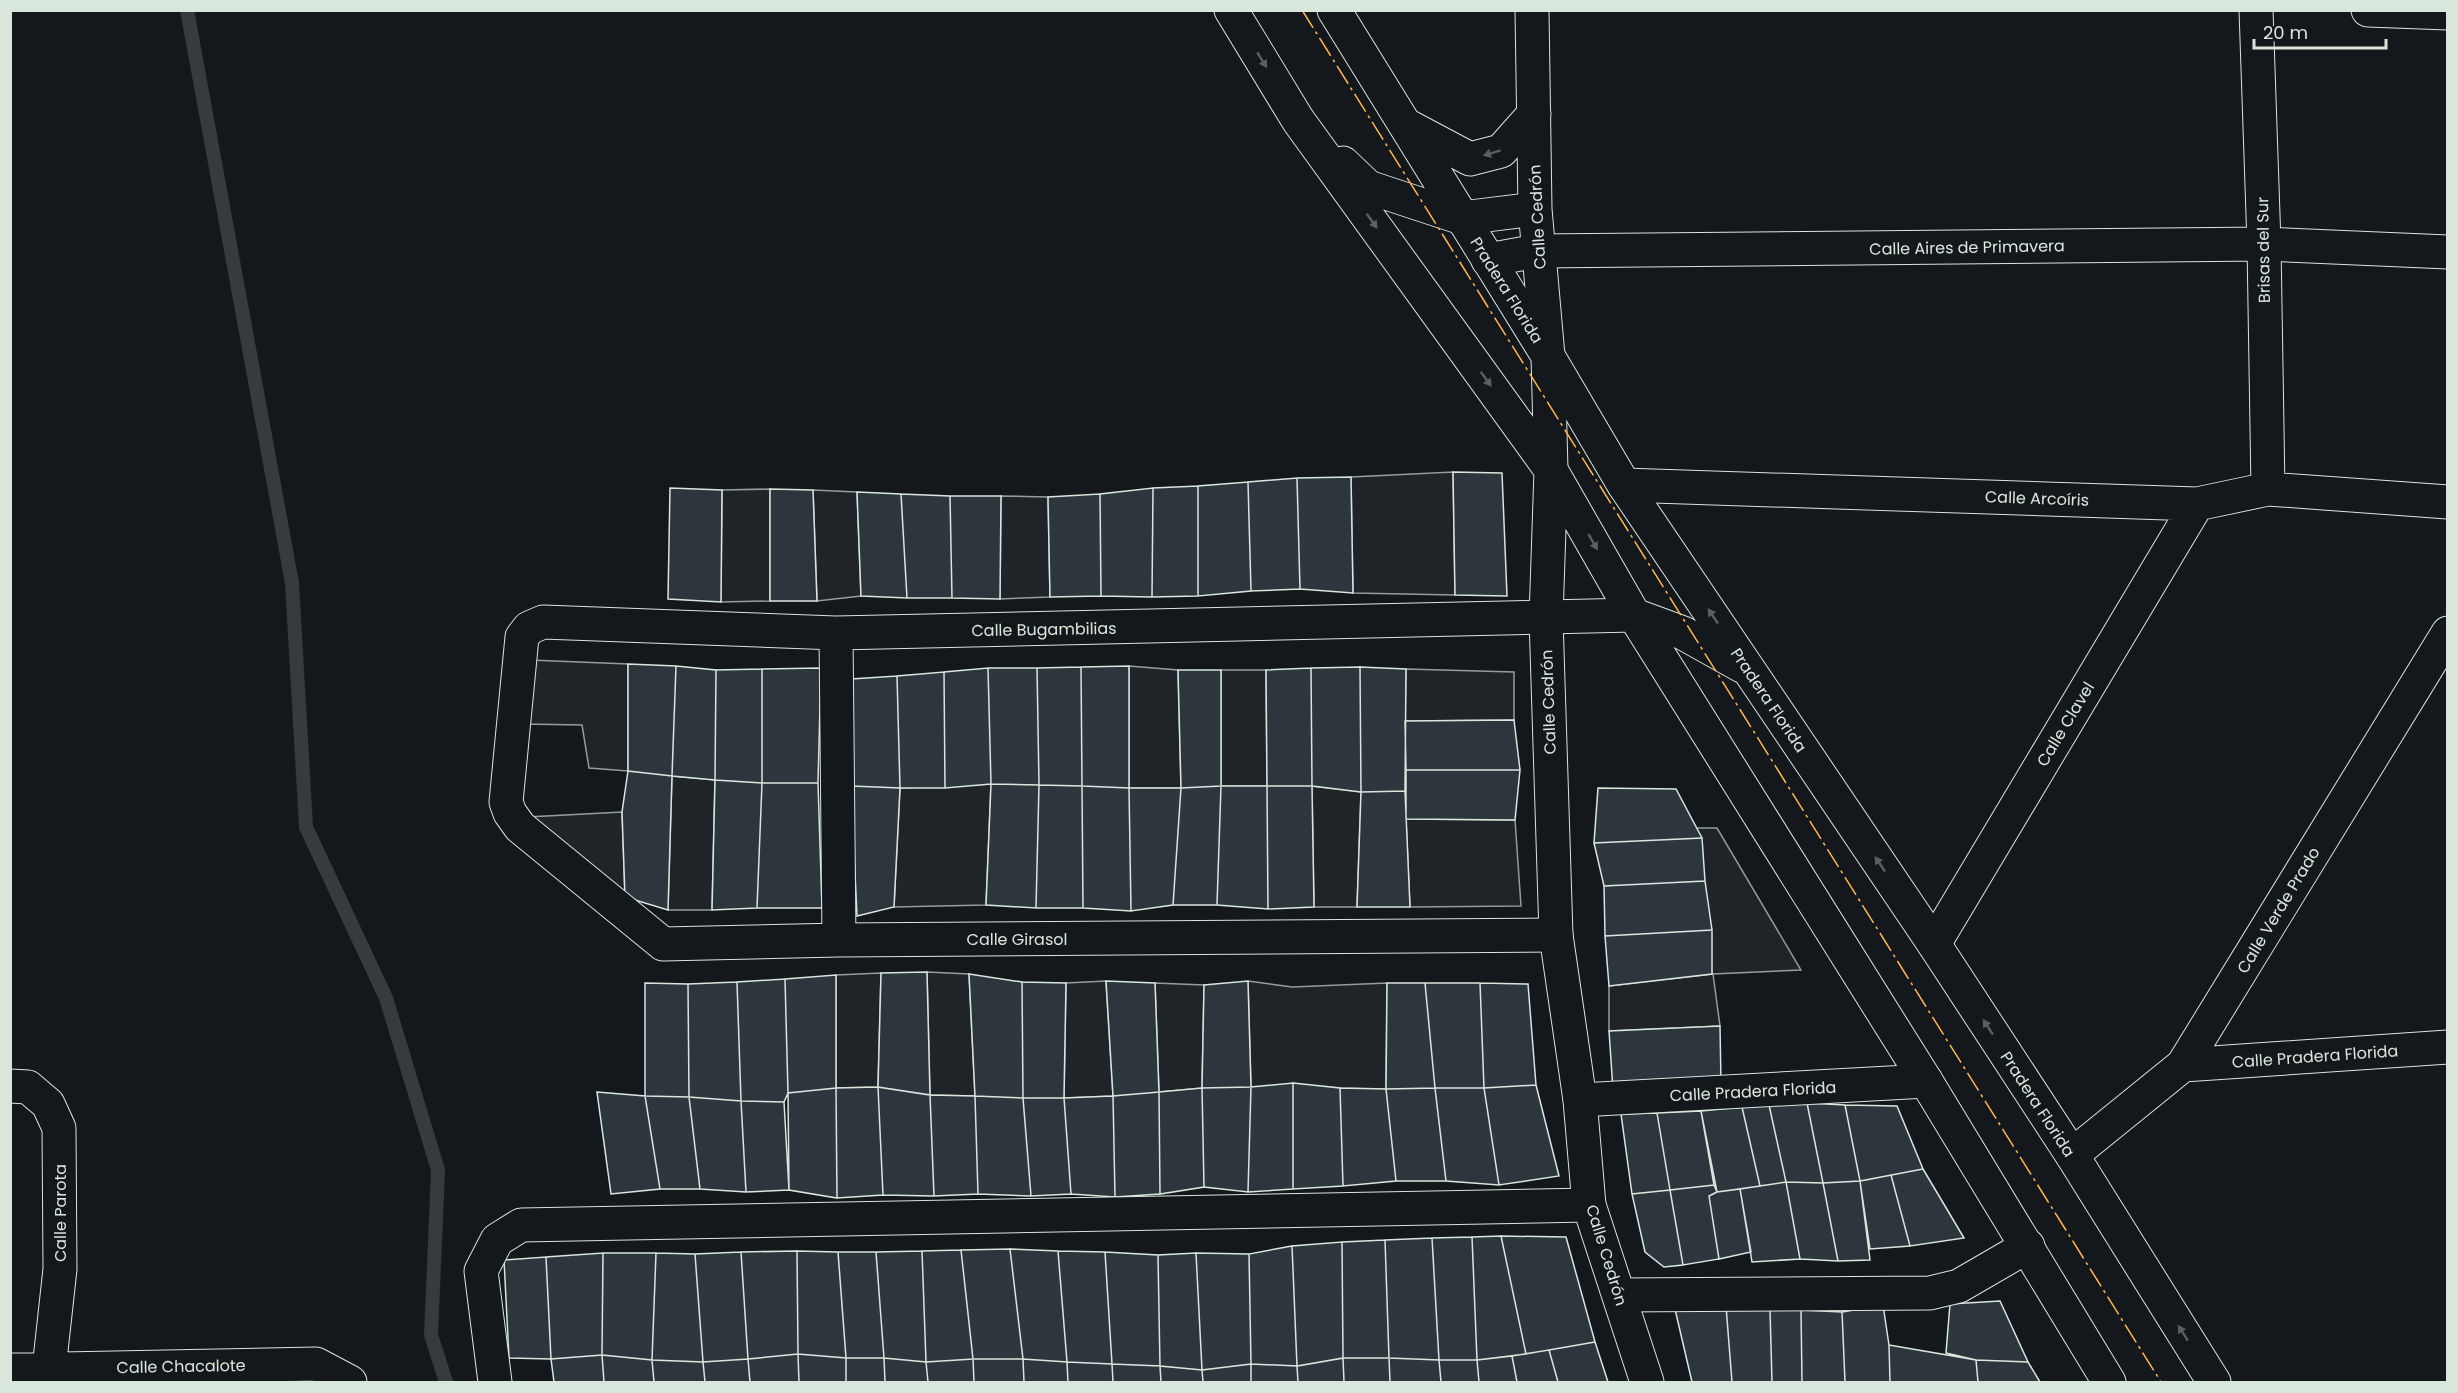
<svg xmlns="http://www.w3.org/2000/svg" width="2458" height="1393" font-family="Poppins,sans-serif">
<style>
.green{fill:#202428;stroke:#939e99;stroke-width:1.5}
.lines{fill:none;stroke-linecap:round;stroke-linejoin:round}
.stream{stroke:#363b3e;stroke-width:14}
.building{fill:#2c363c;stroke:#d8e6dc;stroke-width:1.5}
.street-casing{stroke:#d8e6dc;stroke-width:35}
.secondary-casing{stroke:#d8e6dc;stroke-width:35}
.street{stroke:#14181c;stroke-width:33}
.secondary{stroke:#14181c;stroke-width:33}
.power{stroke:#ffb74d;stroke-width:1.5;stroke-dasharray:21 4.5 3 4.5;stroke-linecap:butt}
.oneway{fill:#59605f}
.labels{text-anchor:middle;stroke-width:4.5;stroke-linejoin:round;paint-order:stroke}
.street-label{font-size:16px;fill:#d8e6dc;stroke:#14181c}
</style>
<rect width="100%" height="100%" fill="#14181c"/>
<path class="green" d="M1453,472L1455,595L1353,593L1351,477Z
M770,489V601L721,602L722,490Z
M813,490L857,492L861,596L817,601Z
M1001,496L1048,497L1050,597L1000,599Z
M530,660L628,664V771L589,768L582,725L522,724Z
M1129,666L1178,670L1181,788H1129Z
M1406,669L1514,672V720L1405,721Z
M1221,670H1266L1267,786H1221Z
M672,776L715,780L712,910H668Z
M991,784L986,905L894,907L900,788Z
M1312,786L1361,792L1357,907H1314Z
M622,812L625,897L528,817Z
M1406,819L1515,820L1521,906L1410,907Z
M1697,828H1717L1801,970L1713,974L1720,1026L1609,1031V986L1712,974Z
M927,972L969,974L975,1096L930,1095Z
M881,973L878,1087L836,1088V975Z
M1106,981L1113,1096L1064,1098L1066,983Z
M1248,981L1292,987L1387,983L1386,1089L1251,1087Z
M1155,983L1204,985L1202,1088L1159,1092Z"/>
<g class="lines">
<path class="stream" d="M187,10L292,583L306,827L386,998L438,1170L431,1335L446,1382"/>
</g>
<path class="building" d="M1453,472L1502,473L1507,596L1455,595Z
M1351,477L1353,593L1300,589L1297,478Z
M1297,478L1300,589L1251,591L1248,482Z
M1248,482L1251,591L1198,596V486Z
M1198,486V596L1152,597L1153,488Z
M670,488L722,490L721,602L668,599Z
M1153,488L1152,597L1101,596L1100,494Z
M770,489L813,490L817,601H770Z
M857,492L901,494L907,598L861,596Z
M901,494L950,496L952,598H907Z
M1100,494L1101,596L1050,597L1048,497Z
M950,496H1001L1000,599L952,598Z
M628,664L676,666L672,776L628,771Z
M676,666L716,670L715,780L672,776Z
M1129,666V788L1082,786L1081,667Z
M1081,667L1082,786L1039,785L1037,668Z
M1360,667L1361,792L1312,786L1311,668Z
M1360,667L1406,669L1405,791L1361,792Z
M821,668L818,783H762V669Z
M988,668L991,784L945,788L944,672Z
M988,668H1037L1039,785L991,784Z
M1311,668L1312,786H1267L1266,670Z
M762,669V783L715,780L716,670Z
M1178,670H1221V786L1181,788Z
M944,672L945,788H900L897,676Z
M897,676L900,788L851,786V679Z
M1514,720L1520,770H1406L1405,721Z
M1406,770H1520L1515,820L1406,819Z
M628,771L672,776L668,910L625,897L622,812Z
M715,780L762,783L757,908L712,910Z
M762,783H818L822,908H757Z
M991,784L1039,785L1036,908L986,905Z
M1039,785L1082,786L1083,908H1036Z
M851,786L900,788L894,907L857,916Z
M1082,786L1129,788L1131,911L1083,908Z
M1221,786L1217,905H1173L1181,788Z
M1221,786H1267L1268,909L1217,905Z
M1267,786H1312L1314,907L1268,909Z
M1129,788H1181L1173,905L1131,911Z
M1598,788L1676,789L1702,838L1594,843Z
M1405,791L1410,907H1357L1361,792Z
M1702,838L1705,881L1604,886L1594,843Z
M1705,881L1712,930L1605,936L1604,886Z
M1712,930V974L1609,986L1605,936Z
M927,972L930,1095L878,1087L881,973Z
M969,974L1022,982L1023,1098L975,1096Z
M836,975V1088L788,1093L785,979Z
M785,979L788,1093L784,1102L741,1101L737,982Z
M1106,981L1155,983L1159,1092L1113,1096Z
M1248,981L1251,1087L1202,1088L1204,985Z
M737,982L741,1101L689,1097L688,984Z
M1022,982L1066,983L1064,1098H1023Z
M645,983L688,984L689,1097L645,1096Z
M1387,983H1425L1435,1088L1386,1089Z
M1425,983H1480L1484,1088H1435Z
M1480,983L1528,984L1536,1085L1484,1088Z
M1720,1026L1721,1084L1613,1090L1609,1031Z
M1293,1083L1340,1088L1343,1186L1293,1189Z
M1293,1083V1189L1248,1192L1251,1087Z
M1536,1085L1559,1176L1499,1185L1484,1088Z
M878,1087L930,1095L934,1196L883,1195Z
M878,1087L883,1195L837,1198L836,1088Z
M1251,1087L1248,1192L1204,1187L1202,1088Z
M836,1088L837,1198L789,1190L788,1093Z
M1202,1088L1204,1187L1160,1194L1159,1092Z
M1340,1088L1386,1089L1396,1181L1343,1186Z
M1435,1088H1484L1499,1185L1446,1181Z
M1435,1088L1446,1181H1396L1386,1089Z
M597,1092L645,1096L660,1189L611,1194Z
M1159,1092L1160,1194L1115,1197L1113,1096Z
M930,1095L975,1096L978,1194L934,1196Z
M645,1096L689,1097L700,1189H660Z
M975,1096L1023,1098L1031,1196L978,1194Z
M1113,1096L1115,1197L1071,1194L1064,1098Z
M689,1097L741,1101L746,1192L700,1189Z
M1023,1098H1064L1071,1194L1031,1196Z
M741,1101L784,1102L789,1190L746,1192Z
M1807,1103L1823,1183L1786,1182L1769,1105Z
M1807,1103L1845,1105L1860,1181L1823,1183Z
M1769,1105L1786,1182L1760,1186L1742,1107Z
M1845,1105L1897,1106L1923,1169L1860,1181Z
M1742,1107L1760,1186L1717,1192L1701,1111Z
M1701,1111L1714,1185L1670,1190L1657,1113Z
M1657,1113L1670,1190L1632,1194L1621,1114Z
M1923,1169L1964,1238L1910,1246L1891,1175Z
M1891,1175L1910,1246L1870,1249L1860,1181Z
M1860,1181L1870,1260L1838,1261L1823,1183Z
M1786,1182L1823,1183L1838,1261L1800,1259Z
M1786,1182L1800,1259L1752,1262L1740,1189Z
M1714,1185L1717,1192L1709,1196L1719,1259L1683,1265L1670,1190Z
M1740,1189L1751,1252L1719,1259L1709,1196L1717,1192Z
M1670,1190L1683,1265L1664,1267L1645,1252L1632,1194Z
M1501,1236L1526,1354L1477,1360L1472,1237Z
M1501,1236L1566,1237L1595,1342L1526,1354Z
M1472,1237L1477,1360H1439L1432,1238Z
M1432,1238L1439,1360L1389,1358L1385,1240Z
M1385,1240L1389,1358H1343L1342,1242Z
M1342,1242L1343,1358L1297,1366L1292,1246Z
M1292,1246L1297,1366L1251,1364L1249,1254Z
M1010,1249L1023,1359H973L961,1250Z
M1010,1249L1058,1251L1067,1362L1023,1359Z
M961,1250L973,1359L926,1362L922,1251Z
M797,1251L798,1354L748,1359L741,1252Z
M797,1251L838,1252L846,1358L798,1354Z
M922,1251L926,1362L884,1358L876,1252Z
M1058,1251L1105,1252L1112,1364L1067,1362Z
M741,1252L748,1359L703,1362L695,1254Z
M838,1252H876L884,1358H846Z
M1105,1252L1158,1255L1160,1366L1112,1364Z
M603,1253L602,1355L551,1359L546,1257Z
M603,1253H656L652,1360L602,1355Z
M656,1253L695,1254L703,1362L652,1360Z
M1196,1253L1202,1370L1160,1366L1158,1255Z
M1196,1253L1249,1254L1251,1364L1202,1370Z
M546,1257L551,1359L509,1358L504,1260Z
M2000,1301L2028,1362L1976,1360L1946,1353L1950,1304Z
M1674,1305L1726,1306L1732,1382H1692Z
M1883,1305L1889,1345L1890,1382H1845L1842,1312Z
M1726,1306L1770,1310L1772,1382H1732Z
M1770,1310H1801L1802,1382H1772Z
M1801,1310L1842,1312L1845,1382H1802Z
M1595,1342L1608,1382H1558L1549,1350Z
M1889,1345L1976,1360L1978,1382H1890Z
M1549,1350L1558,1382H1517L1512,1356Z
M798,1354L846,1358V1382H799Z
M798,1354L799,1382H750L748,1359Z
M602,1355L652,1360L654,1382H604Z
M602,1355L604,1382H554L551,1359Z
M1512,1356L1517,1382H1479L1477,1360Z
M846,1358H884L885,1382H846Z
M884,1358L926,1362L928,1382H885Z
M1343,1358H1389L1390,1382H1344Z
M1343,1358L1344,1382H1298L1297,1366Z
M1389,1358L1439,1360L1441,1382H1390Z
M748,1359L750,1382H705L703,1362Z
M973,1359H1023L1024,1382H974Z
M973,1359L974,1382H928L926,1362Z
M1023,1359L1067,1362L1068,1382H1024Z
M652,1360L703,1362L705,1382H654Z
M1439,1360H1477L1479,1382H1441Z
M1976,1360L2028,1362L2040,1382H1978Z
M1067,1362L1112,1364L1113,1382H1068Z
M1112,1364L1160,1366L1161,1382H1113Z
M1251,1364L1297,1366L1298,1382H1251Z
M1251,1364V1382H1203L1202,1370Z
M1160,1366L1202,1370L1203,1382H1161Z"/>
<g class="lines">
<g class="street-casing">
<path id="street" d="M2256,10L2264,244L2268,489
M1488,260L1537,251L2264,244L2448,252
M1624,485L2197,504L2268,489L2448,502
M836,633L839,940
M1556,935L839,940L663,944L520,827L510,813L506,802L522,637L529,628L543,622L836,633L1634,615
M1934,944L2197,504
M2183,1065L2448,1047
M10,1086L28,1087L48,1104L59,1128L60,1269L49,1369
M1580,1100L1926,1081
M2072,1155L2183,1065L2448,633
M1619,1295L1930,1293L1959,1286L2028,1246
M10,1370L316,1364L350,1382
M495,1382L481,1271L497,1240L521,1225L1589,1205"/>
</g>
<g class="secondary-casing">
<path id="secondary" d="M1231,10L1298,120L1551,470L1634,615L1926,1081L2109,1382
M1334,10L1548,356L1624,485L1934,944L2072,1155L2214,1382
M1532,10L1535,209L1548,356L1551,470L1546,618L1556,935L1580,1100L1589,1205L1647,1382
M2368,10L2448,13
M1406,125L1470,159L1501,151L1534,114
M1343,163L1368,187L1462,218L1535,209
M1634,615L1683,633L1742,666"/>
</g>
<use href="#street" class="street"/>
<use href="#secondary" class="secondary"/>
<path class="power" d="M1302,10L2161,1382"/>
</g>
<defs><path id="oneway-solid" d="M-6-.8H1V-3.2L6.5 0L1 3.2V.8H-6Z" transform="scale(1.5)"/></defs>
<g class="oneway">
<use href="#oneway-solid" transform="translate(1262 60) rotate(58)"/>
<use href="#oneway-solid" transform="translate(1492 153) rotate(163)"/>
<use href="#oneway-solid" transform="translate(1372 221) rotate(54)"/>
<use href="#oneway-solid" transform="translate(1486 379) rotate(54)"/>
<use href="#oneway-solid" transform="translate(1593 542) rotate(60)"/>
<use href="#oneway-solid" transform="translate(1713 616) rotate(-124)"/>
<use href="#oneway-solid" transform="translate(1880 864) rotate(-124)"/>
<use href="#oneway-solid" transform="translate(1988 1027) rotate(-123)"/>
<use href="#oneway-solid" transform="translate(2183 1333) rotate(-122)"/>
</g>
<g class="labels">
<g class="street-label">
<text transform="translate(1537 217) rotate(-93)" y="6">Calle Cedrón</text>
<text transform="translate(1967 247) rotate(-1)" y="6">Calle Aires de Primavera</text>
<text transform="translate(2263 250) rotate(-91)" y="6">Brisas del Sur</text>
<text transform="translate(1507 290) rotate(58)" y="6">Pradera Florida</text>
<text transform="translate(2037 498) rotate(2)" y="6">Calle Arcoíris</text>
<text transform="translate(1044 629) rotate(-1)" y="6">Calle Bugambilias</text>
<text transform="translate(1769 700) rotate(56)" y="6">Pradera Florida</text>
<text transform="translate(1548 702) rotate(-92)" y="6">Calle Cedrón</text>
<text transform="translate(2065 724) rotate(-59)" y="6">Calle Clavel</text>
<text transform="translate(2278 910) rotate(-59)" y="6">Calle Verde Prado</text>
<text x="1017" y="945">Calle Girasol</text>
<text transform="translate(2315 1056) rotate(-4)" y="6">Calle Pradera Florida</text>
<text transform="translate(1753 1091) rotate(-3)" y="6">Calle Pradera Florida</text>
<text transform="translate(2038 1104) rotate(57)" y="6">Pradera Florida</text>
<text transform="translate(60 1213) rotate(-90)" y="6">Calle Parota</text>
<text transform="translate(1607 1255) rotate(73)" y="6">Calle Cedrón</text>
<text transform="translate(181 1366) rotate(-1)" y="6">Calle Chacalote</text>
</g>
</g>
<rect width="2458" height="1393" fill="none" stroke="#d8e6dc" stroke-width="24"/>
<path d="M2254 39v9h132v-9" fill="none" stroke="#d8e6dc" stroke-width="3"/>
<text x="2263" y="39" font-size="18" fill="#d8e6dc" stroke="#14181c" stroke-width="4.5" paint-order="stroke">20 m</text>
</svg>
